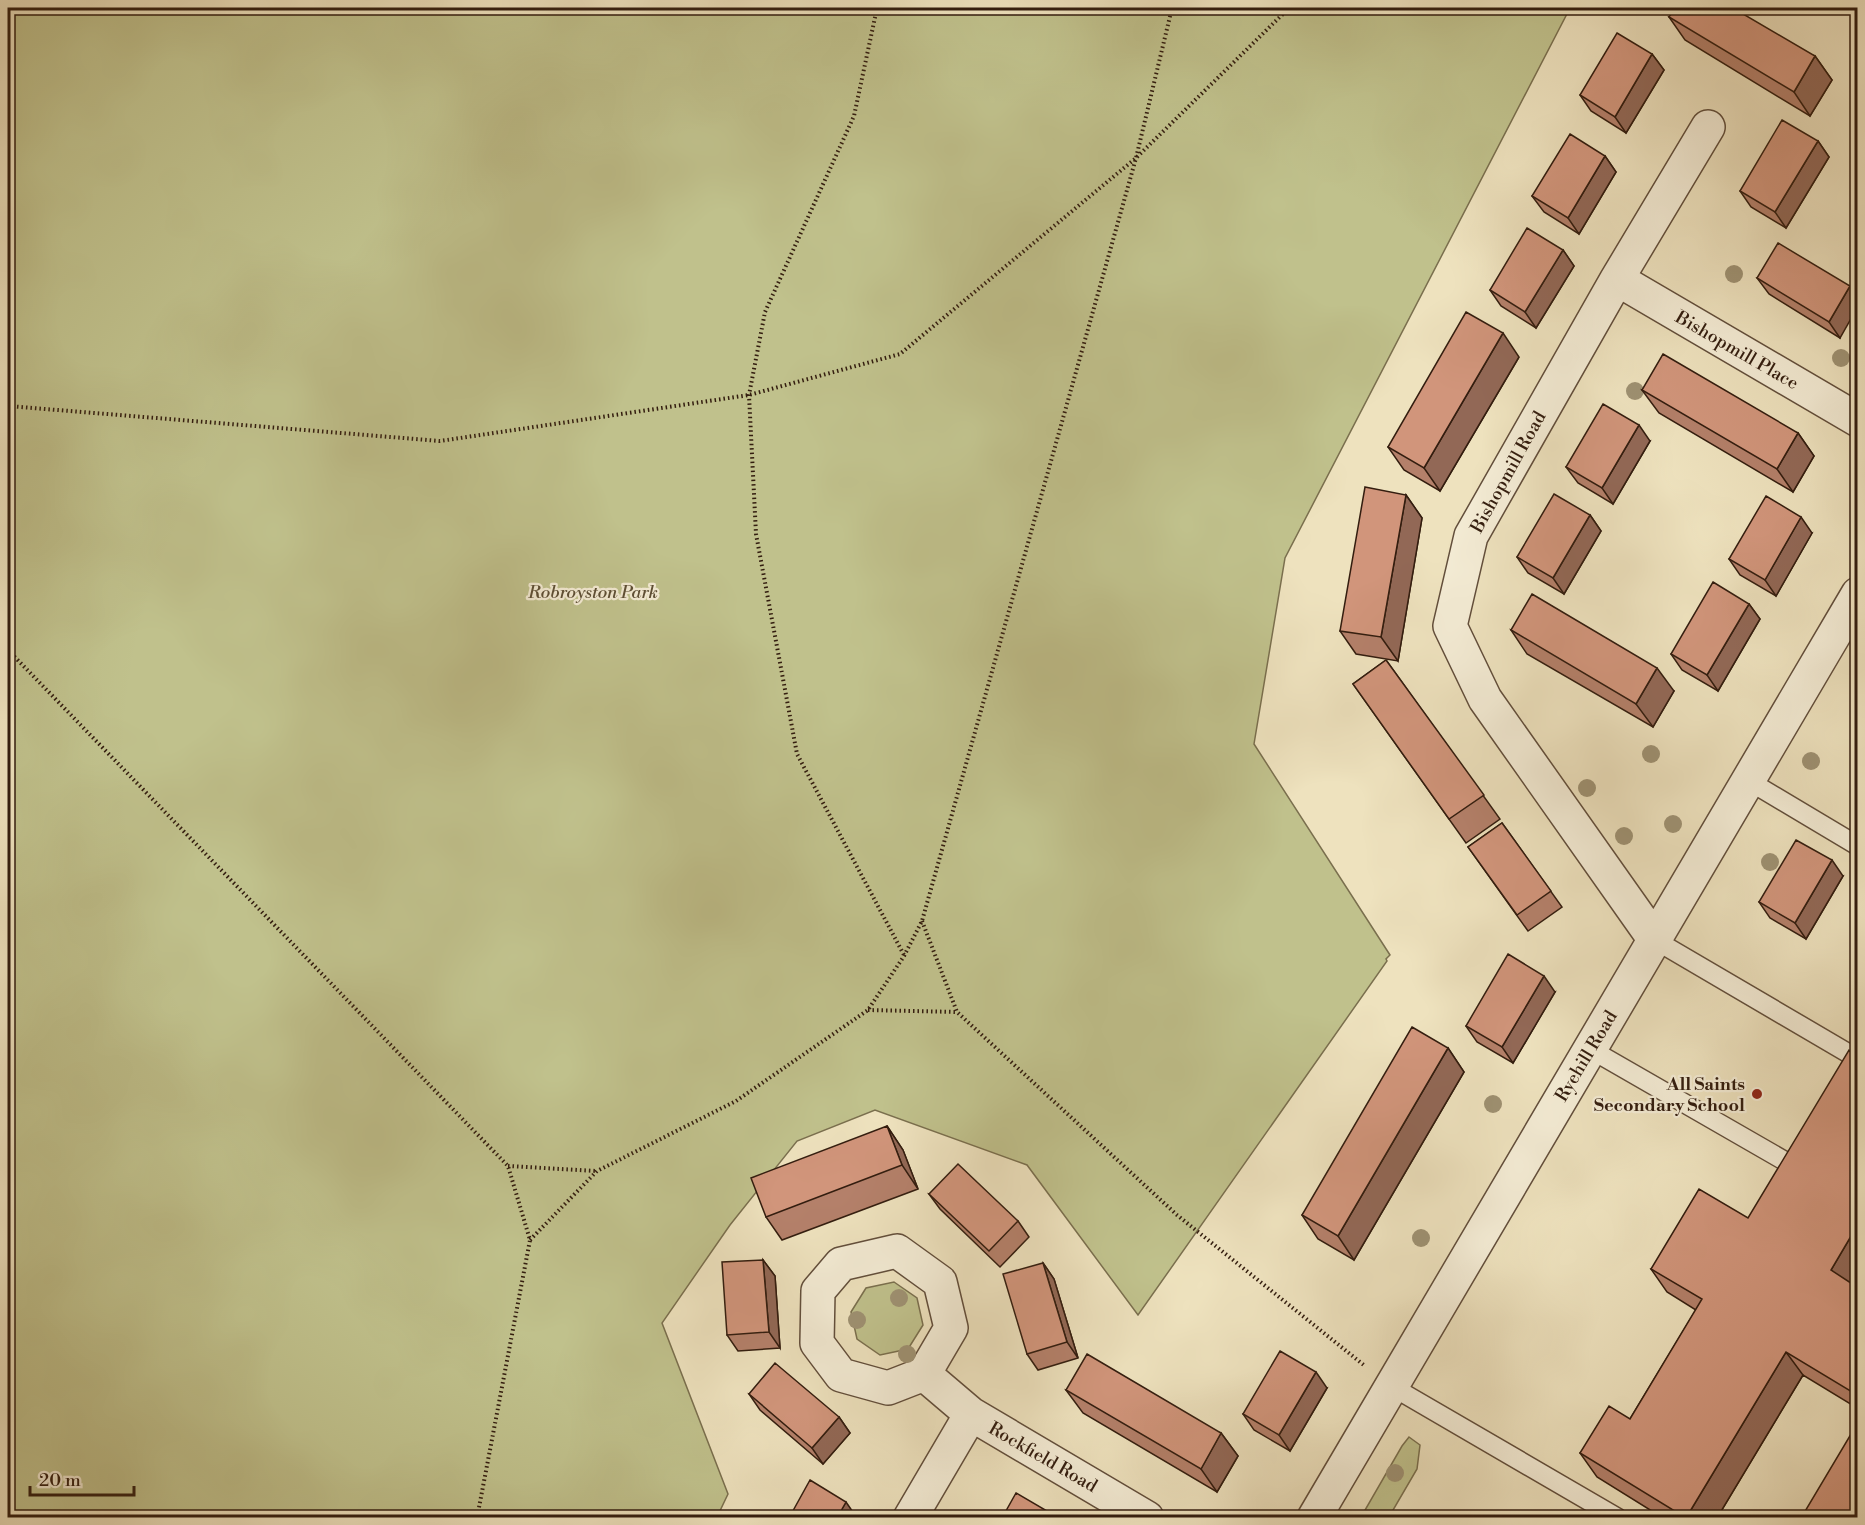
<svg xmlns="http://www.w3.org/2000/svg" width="1865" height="1525" font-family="'Libre Bodoni',serif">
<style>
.green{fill:#c0c18c;stroke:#7a6f4e;stroke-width:1.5}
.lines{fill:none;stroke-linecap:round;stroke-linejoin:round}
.lane-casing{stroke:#624e3b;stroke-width:21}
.street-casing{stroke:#624e3b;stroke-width:36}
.path{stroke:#331d0f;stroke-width:4;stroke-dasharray:1.5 3;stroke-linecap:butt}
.lane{stroke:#f4ecd5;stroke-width:18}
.street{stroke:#f4ecd5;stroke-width:33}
.tree{fill:#9e9172}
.wall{fill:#b4806a;stroke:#331d0f;stroke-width:1.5}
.shaded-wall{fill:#926856;stroke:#331d0f;stroke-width:1.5}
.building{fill:#d1957b;stroke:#331d0f;stroke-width:1.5}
.poi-dot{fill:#8f2418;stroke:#f4ecd5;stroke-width:2}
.labels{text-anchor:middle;stroke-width:4.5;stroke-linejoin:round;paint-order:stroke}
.street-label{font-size:18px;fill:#331d0f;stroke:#f4ecd5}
.park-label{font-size:18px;font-style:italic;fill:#5d4e34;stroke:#f4ecd5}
.poi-label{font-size:18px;font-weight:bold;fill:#331d0f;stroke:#f4ecd5;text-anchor:end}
</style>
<rect width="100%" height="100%" fill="#eee2be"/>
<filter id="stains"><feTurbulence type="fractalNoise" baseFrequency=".00333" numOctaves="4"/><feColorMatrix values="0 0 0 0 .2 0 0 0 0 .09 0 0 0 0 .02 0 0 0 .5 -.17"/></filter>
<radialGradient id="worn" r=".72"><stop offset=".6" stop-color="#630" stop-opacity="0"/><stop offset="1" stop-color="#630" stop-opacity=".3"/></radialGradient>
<path class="green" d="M8,8H1570L1285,558L1254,744L1390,955L1386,959L1387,961L1138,1315L1027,1165L875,1110L797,1141L730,1225L662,1323L728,1494L717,1517H8Z
M894,1282L917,1298L923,1325L908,1349L880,1355L857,1339L851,1312L866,1288Z
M1409,1437L1420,1445L1417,1469L1389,1517H1361L1402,1446Z"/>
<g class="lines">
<g class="lane-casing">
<path id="lane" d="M1749,781L1858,846
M1655,940L1858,1059
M1590,1049L1790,1164
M1391,1386L1618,1518"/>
</g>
<g class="street-casing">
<path id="street" d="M1617,279L1858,420
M1655,940L1485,699L1450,626L1471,536L1617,279L1708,127
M897,1251L940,1282L951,1328L924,1374L888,1388L841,1375L817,1343L818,1291L841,1264Z
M924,1374L971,1414L1147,1518
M910,1518L971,1414
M1314,1518L1858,594"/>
</g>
<path class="path" d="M877,8L854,116L765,312L749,395L756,534L797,754L904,955
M8,406L440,441L749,395L900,354L1136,158L1289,8
M8,650L508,1166L530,1240L477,1518
M922,921L957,1012L1177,1215L1365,1366
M868,1010L957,1012
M508,1166L596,1171
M530,1240L597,1171L736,1101L868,1010L904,956L922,921L1136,158L1172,8"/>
<use href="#lane" class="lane"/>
<use href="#street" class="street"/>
</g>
<g class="tree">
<circle cx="1734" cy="274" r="9"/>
<circle cx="1841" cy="358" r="9"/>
<circle cx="1635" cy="391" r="9"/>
<circle cx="1651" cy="754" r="9"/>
<circle cx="1811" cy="761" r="9"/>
<circle cx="1587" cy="788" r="9"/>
<circle cx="1673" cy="824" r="9"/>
<circle cx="1624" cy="836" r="9"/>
<circle cx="1770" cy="862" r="9"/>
<circle cx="1493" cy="1104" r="9"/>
<circle cx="1421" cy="1238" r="9"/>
<circle cx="899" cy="1298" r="9"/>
<circle cx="857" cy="1320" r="9"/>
<circle cx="907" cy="1354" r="9"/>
<circle cx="1395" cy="1473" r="9"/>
</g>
<path class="wall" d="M1669,17L1815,56L1832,80L1810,116L1685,40Z
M1652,54L1664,70L1626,133L1591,111L1580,95Z
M1818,141L1829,157L1786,228L1751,207L1740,191Z
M1605,156L1616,172L1579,234L1544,212L1532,196Z
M1563,250L1574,266L1536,328L1501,306L1490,290Z
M1757,278L1850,286L1840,338L1769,294Z
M1519,357L1440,491L1404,470L1388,447Z
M1642,390L1798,433L1814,456L1793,492L1659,413Z
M1650,441L1613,504L1578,483L1566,467Z
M1406,495L1422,518L1398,661L1356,654L1340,631Z
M1590,515L1601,531L1564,594L1528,573L1517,557Z
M1812,533L1776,596L1740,575L1729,559Z
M1749,604L1760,619L1718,691L1682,670L1671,654Z
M1511,630L1674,691L1653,727L1527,654Z
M1386,660L1500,819L1466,843L1353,684Z
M1502,823L1562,907L1528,931L1468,847Z
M1843,876L1806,939L1770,918L1759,902Z
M1555,992L1513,1063L1477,1042L1466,1026Z
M1448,1048L1464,1072L1354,1260L1318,1239L1302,1215Z
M887,1126L903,1150L918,1189L782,1240L766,1217Z
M929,1194L1018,1221L1029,1237L1000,1267L940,1209Z
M763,1260L775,1276L780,1348L738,1351L727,1335Z
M1043,1263L1054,1279L1078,1358L1038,1370L1027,1354Z
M1651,1269L1853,1284L1857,1287V1408L1803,1375L1717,1518H1663L1597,1477L1580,1453L1630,1419L1696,1310L1667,1292Z
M1327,1388L1290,1451L1254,1430L1243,1414Z
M1066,1390L1221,1433L1238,1456L1217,1492L1083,1413Z
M749,1394L839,1417L850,1433L823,1464L760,1410Z"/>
<path class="shaded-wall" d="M1652,54L1664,70L1626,133L1615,117Z
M1815,56L1832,80L1810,116L1794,92Z
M1818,141L1829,157L1786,228L1775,212Z
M1605,156L1616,172L1579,234L1568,218Z
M1563,250L1574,266L1536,328L1525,312Z
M1850,286L1857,297V308L1840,338L1829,322Z
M1503,333L1519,357L1440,491L1424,468Z
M1639,425L1650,441L1613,504L1602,488Z
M1798,433L1814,456L1793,492L1777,469Z
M1406,495L1422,518L1398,661L1381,637Z
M1590,515L1601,531L1564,594L1553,578Z
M1801,517L1812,533L1776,596L1765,580Z
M1749,604L1760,619L1718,691L1707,675Z
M1657,668L1674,691L1653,727L1636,704Z
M1832,860L1843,876L1806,939L1795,923Z
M1544,976L1555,992L1513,1063L1502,1047Z
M1448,1048L1464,1072L1354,1260L1338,1236Z
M887,1126L903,1150L918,1189L902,1165Z
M1857,1226V1277L1847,1294L1831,1270Z
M763,1260L775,1276L780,1348L769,1332Z
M1043,1263L1054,1279L1078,1358L1067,1342Z
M1786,1352L1803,1375L1717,1518H1686Z
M1316,1372L1327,1388L1290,1451L1279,1435Z
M839,1417L850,1433L823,1464L812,1448Z
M1221,1433L1238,1456L1217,1492L1201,1469Z
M846,1502L857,1518H837Z"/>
<path class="building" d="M1675,8H1733L1815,56L1794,92L1669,17Z
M1617,33L1652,54L1615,117L1580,95Z
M1782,120L1818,141L1775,212L1740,191Z
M1570,134L1605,156L1568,218L1532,196Z
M1527,228L1563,250L1525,312L1490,290Z
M1778,243L1850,286L1829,322L1757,278Z
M1466,312L1503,333L1424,468L1388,447Z
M1663,354L1798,433L1777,469L1642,390Z
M1603,404L1639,425L1602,488L1566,467Z
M1365,487L1406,495L1381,637L1340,631Z
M1554,494L1590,515L1553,578L1517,557Z
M1766,496L1801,517L1765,580L1729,559Z
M1713,582L1749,604L1707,675L1671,654Z
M1532,594L1657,668L1636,704L1511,630Z
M1386,660L1484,795L1449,819L1353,684Z
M1502,823L1551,891L1517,915L1468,847Z
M1796,840L1832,860L1795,923L1759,902Z
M1508,954L1544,976L1502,1047L1466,1026Z
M1412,1027L1448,1048L1338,1236L1302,1215Z
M1849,1050L1857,1056V1226L1831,1270L1857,1287V1395L1786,1352L1686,1518L1580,1453L1609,1406L1630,1419L1702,1299L1651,1269L1699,1189L1748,1218Z
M887,1126L902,1165L766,1217L751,1178Z
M958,1164L1018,1221L989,1251L929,1194Z
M763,1260L769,1332L727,1335L722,1262Z
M1043,1263L1067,1342L1027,1354L1003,1274Z
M1280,1351L1316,1372L1279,1435L1243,1414Z
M1087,1354L1221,1433L1201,1469L1066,1390Z
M775,1363L839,1417L812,1448L749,1394Z
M1857,1424V1518H1801Z
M810,1480L846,1502L837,1518H789Z
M1016,1493L1059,1518H1002Z"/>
<circle class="poi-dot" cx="1757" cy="1094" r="6"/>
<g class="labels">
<g class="street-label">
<text transform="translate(1737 350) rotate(30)" y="6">Bishopmill Place</text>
<text transform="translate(1508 472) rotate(-61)" y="6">Bishopmill Road</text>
<text transform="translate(1586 1056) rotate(-59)" y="6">Ryehill Road</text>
<text transform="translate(1043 1457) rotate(30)" y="6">Rockfield Road</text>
</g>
<g class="park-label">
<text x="593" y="598">Robroyston Park</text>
</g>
<g class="poi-label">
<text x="1745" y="1090">All Saints<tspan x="1745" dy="21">Secondary School</tspan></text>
</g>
</g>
<rect width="1865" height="1525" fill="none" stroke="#eee2be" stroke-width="30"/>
<rect x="9" y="9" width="1847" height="1507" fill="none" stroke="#331d0f" stroke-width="3"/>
<rect x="15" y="15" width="1835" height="1495" fill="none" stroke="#331d0f" stroke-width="1.5"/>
<path d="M30 1486v9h104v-9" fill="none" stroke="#331d0f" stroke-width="3"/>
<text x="39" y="1486" font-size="18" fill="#331d0f" stroke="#f4ecd5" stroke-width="4.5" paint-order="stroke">20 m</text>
<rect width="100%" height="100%" filter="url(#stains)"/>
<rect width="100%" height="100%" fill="url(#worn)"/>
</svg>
